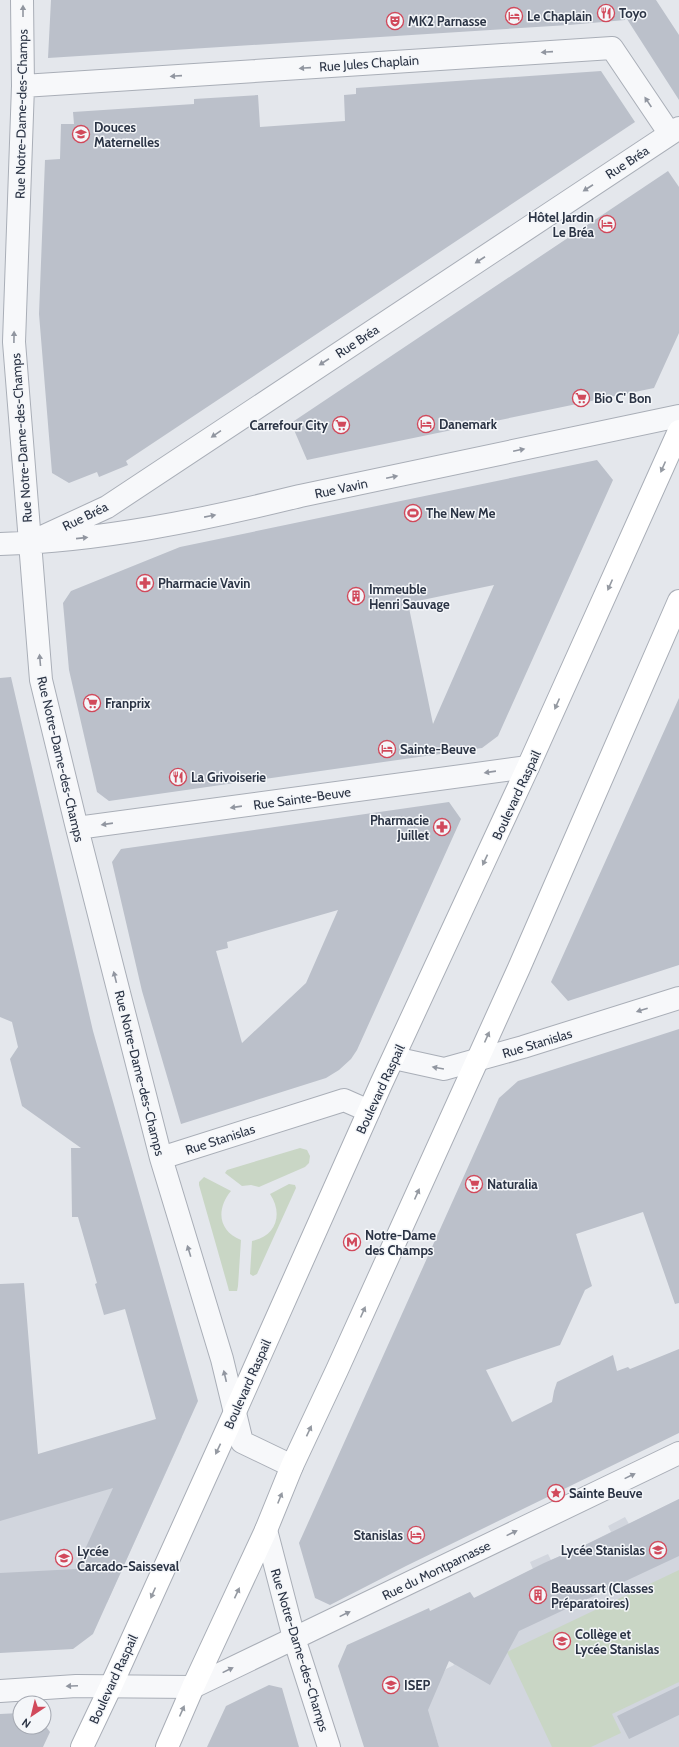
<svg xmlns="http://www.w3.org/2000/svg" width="679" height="1747" font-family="Cabin,sans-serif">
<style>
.built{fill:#d2d6de}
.green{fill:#c9d6c5}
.building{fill:#bbc0ca;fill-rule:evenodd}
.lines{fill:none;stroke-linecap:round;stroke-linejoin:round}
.street-casing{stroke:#a9aeb7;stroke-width:24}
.secondary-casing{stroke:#a9aeb7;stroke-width:24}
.street{stroke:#f7f8fa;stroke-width:22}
.secondary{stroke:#fff;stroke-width:22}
.oneway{fill:#9196a0}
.oneway2{fill:#959aa2}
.labels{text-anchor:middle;stroke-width:3;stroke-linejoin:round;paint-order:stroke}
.poi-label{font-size:13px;font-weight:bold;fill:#2b3445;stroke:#f4f6f9;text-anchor:start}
.street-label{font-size:13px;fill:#2b3445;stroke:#f4f6f9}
</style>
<rect width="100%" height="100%" fill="#e4e7ec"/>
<path class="built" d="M182,1437L107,1603L0,1609V1491Z
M679,1499V1747H439L425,1703L446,1669L454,1665L434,1617L455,1605L453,1600L470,1592L474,1598L533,1569L530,1562L548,1554L551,1560L583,1546L611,1532L608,1526L625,1517L629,1524Z"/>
<path class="green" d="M300,1148L307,1150L310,1156L309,1163L305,1167L259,1187L251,1185L242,1186L225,1173L227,1170Z
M204,1177L231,1191C216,1209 218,1231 241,1240L238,1286L237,1291H229L228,1287L199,1185V1182Z
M289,1184L295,1185L296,1188L257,1274L253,1276L250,1274L252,1241C277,1236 283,1213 270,1194Z
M679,1570V1682L612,1714L621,1733L591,1747H552L507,1652Z"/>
<path class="building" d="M51,0H656L679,35V100L625,16V20L569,25L48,58Z
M601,71L635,122L126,461L128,465L99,477L97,472L69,483L52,473L39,314L45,160L60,159L61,124H74L73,112L194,104V99L258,95L260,127L345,121L344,95L356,94V88Z
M668,171L679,187V333L654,388L307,460L291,423Z
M597,460L613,480L498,736L482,748L109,801L97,792L69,670L63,603L71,591L180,547ZM494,585L433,724L408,603Z
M11,677L93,1031L198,1401L93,1634L73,1649L0,1653V1573L76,1569L113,1488L0,1521V1284L24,1283L38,1454L156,1419L125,1309L104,1315L95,1284L97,1283L78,1217H72L71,1148H81L22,1106L10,1059L18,1047L12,1022L0,1017V678Z
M679,698V965L568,1001L551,982Z
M449,802L461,819L357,1050L351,1059L339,1070L326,1078L181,1124L142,991L112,862L121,849ZM338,910L306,983L242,1043L216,951L228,948L227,942Z
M679,1029V1303L675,1304L643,1212L576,1234L592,1286L585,1290L560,1345L486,1370L512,1422L552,1402L554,1391L557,1382L613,1355L617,1371L628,1367L630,1369L679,1349V1433L406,1566L330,1605L315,1598L299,1543L499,1098L518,1081Z
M679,1499V1556L519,1631L490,1685L449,1661L428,1710L439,1747H364L338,1666L347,1645L429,1608L430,1611L470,1592L474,1598L544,1563L583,1546Z
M269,1685L282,1688L299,1747H207L226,1706Z
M679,1686V1715L629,1739L617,1716Z
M20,1713V1727H44V1724L50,1732L43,1747H0V1714Z"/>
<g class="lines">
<g class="street-casing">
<path id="street" d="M22,0L23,86L14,342L41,680L77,828L161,1158L222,1359L242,1442L292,1466
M23,86L612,48L670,134
M29,543L107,507L679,128
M0,544C101,541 202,520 300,496L679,416
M77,828L528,767
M394,1058L444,1069L523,1047L679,998
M161,1158L344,1100L369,1111
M266,1530L294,1638L329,1747
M0,1691L76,1686L193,1687L679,1453"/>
</g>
<g class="secondary-casing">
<path id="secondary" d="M82,1747L111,1686L234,1414L381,1084L528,767L679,431
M167,1747L193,1687L266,1530L292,1466L337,1370L519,968L679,601"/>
</g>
<use href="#street" class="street"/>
<use href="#secondary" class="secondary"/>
</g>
<defs><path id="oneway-solid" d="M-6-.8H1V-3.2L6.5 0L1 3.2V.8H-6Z"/></defs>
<g class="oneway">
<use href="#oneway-solid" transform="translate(23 11) rotate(-90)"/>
<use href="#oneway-solid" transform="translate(547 52) rotate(176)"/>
<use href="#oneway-solid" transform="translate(305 68) rotate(176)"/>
<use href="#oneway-solid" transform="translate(176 76) rotate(176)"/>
<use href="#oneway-solid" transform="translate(648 102) rotate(-124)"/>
<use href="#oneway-solid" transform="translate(588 188) rotate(147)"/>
<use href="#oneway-solid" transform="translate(480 260) rotate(147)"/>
<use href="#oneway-solid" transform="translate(14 337) rotate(-89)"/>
<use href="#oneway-solid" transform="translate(324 362) rotate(147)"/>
<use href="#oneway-solid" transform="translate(216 434) rotate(146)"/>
<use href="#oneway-solid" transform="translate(519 450) rotate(-12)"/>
<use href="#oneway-solid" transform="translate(392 477) rotate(-12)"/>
<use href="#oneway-solid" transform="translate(210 516) rotate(-11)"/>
<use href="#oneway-solid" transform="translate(82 538) rotate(-6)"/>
<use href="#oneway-solid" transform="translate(40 660) rotate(-95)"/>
<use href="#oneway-solid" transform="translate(490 772) rotate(172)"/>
<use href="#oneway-solid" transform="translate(236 807) rotate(172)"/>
<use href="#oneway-solid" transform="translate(107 824) rotate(172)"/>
<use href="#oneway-solid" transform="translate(115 977) rotate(-104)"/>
<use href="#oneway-solid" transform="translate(642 1010) rotate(162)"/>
<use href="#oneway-solid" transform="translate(438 1068) rotate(-170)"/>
<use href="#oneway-solid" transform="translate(189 1251) rotate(-107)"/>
<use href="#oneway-solid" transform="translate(225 1376) rotate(-103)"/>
<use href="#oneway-solid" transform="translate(630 1476) rotate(-26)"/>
<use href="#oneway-solid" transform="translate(512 1533) rotate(-26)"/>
<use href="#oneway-solid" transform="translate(345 1614) rotate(-26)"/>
<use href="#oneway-solid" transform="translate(228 1670) rotate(-26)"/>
<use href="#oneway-solid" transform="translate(72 1686) rotate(177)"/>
</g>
<g class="oneway2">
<use href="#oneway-solid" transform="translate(663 467) rotate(114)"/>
<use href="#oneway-solid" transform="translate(610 585) rotate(114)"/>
<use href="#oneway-solid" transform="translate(557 704) rotate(114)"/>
<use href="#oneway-solid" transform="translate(485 860) rotate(115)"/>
<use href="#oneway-solid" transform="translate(487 1037) rotate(-66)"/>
<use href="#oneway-solid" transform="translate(417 1194) rotate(-66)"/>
<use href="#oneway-solid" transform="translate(363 1312) rotate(-66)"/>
<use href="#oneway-solid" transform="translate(309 1431) rotate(-65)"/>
<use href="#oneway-solid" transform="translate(218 1449) rotate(115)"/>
<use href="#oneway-solid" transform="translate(280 1498) rotate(-68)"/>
<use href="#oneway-solid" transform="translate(153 1593) rotate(114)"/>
<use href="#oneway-solid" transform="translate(237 1593) rotate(-65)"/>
<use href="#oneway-solid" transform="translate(182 1711) rotate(-66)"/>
</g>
<defs>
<g id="restaurant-ring" transform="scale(0.9)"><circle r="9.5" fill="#f4f6f9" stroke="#d1495b" stroke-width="1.5"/><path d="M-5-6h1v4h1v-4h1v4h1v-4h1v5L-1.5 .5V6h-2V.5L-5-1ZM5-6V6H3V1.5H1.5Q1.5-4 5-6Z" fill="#d1495b"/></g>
<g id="hotel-ring" transform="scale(0.9)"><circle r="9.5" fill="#f4f6f9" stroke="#d1495b" stroke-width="1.5"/><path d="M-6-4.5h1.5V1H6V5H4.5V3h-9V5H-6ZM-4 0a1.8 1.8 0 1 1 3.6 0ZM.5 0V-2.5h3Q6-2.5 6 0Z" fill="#d1495b"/></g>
<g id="theatre-ring" transform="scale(0.9)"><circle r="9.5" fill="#f4f6f9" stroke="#d1495b" stroke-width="1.5"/><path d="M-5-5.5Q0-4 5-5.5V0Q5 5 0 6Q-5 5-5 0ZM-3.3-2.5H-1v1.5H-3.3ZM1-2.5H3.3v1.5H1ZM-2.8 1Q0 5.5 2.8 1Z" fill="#d1495b"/></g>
<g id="school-ring" transform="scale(0.9)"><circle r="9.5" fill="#f4f6f9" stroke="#d1495b" stroke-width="1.5"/><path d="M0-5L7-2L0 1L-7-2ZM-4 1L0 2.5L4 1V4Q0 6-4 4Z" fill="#d1495b"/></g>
<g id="supermarket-ring" transform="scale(0.9)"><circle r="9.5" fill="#f4f6f9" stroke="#d1495b" stroke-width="1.5"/><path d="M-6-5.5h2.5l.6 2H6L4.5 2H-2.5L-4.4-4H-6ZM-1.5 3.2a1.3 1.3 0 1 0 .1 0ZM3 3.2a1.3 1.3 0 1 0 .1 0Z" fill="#d1495b"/></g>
<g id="stadium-ring" transform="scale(0.9)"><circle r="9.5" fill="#f4f6f9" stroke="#d1495b" stroke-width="1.5"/><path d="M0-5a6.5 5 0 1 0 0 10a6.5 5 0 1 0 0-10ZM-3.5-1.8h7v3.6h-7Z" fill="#d1495b"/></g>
<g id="pharmacy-ring" transform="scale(0.9)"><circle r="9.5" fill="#f4f6f9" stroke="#d1495b" stroke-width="1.5"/><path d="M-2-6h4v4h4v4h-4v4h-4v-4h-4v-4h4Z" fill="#d1495b"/></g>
<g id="building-ring" transform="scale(0.9)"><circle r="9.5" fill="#f4f6f9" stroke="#d1495b" stroke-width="1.5"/><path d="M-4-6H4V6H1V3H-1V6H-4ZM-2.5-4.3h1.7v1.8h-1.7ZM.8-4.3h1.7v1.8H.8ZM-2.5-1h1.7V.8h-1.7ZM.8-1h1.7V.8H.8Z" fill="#d1495b"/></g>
<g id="metro-ring" transform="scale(0.9)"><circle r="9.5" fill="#f4f6f9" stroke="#d1495b" stroke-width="1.5"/><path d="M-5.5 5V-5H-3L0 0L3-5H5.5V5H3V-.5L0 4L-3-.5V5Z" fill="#d1495b"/></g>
<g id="sight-ring" transform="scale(0.9)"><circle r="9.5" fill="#f4f6f9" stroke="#d1495b" stroke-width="1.5"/><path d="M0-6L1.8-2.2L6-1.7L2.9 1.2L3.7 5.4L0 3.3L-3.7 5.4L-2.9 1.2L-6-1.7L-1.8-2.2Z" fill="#d1495b"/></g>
<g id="university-ring" transform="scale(0.9)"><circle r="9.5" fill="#f4f6f9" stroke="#d1495b" stroke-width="1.5"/><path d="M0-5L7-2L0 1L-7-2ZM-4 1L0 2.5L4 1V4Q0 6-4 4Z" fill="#d1495b"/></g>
</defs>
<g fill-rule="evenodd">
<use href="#restaurant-ring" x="606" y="13"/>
<use href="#hotel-ring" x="514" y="16"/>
<use href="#theatre-ring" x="395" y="21"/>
<use href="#school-ring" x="81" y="134"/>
<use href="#hotel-ring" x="607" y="224"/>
<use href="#supermarket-ring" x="581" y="398"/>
<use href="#hotel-ring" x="426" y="424"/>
<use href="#supermarket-ring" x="341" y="425"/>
<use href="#stadium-ring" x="413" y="513"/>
<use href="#pharmacy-ring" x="145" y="583"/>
<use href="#building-ring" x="356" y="596"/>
<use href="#supermarket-ring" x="92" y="703"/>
<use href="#hotel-ring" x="387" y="749"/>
<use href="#restaurant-ring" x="178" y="777"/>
<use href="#pharmacy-ring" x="442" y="827"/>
<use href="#supermarket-ring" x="474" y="1184"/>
<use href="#metro-ring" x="352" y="1242"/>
<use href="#sight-ring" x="556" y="1493"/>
<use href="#hotel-ring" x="416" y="1535"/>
<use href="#school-ring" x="658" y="1550"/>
<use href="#school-ring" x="64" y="1558"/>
<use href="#building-ring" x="538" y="1595"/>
<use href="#school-ring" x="562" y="1641"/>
<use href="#university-ring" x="391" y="1685"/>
</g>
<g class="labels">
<g class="poi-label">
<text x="619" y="18">Toyo</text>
<text x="527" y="21">Le Chaplain</text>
<text x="408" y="26">MK2 Parnasse</text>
<text x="94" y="132">Douces<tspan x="94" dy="15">Maternelles</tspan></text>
<text x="594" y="222" text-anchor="end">Hôtel Jardin<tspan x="594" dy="15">Le Bréa</tspan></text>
<text x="594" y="403">Bio C' Bon</text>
<text x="439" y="429">Danemark</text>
<text x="328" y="430" text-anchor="end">Carrefour City</text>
<text x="426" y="518">The New Me</text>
<text x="158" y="588">Pharmacie Vavin</text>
<text x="369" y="594">Immeuble<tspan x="369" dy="15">Henri Sauvage</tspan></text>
<text x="105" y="708">Franprix</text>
<text x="400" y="754">Sainte-Beuve</text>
<text x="191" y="782">La Grivoiserie</text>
<text x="429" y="825" text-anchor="end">Pharmacie<tspan x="429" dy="15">Juillet</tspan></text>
<text x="487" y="1189">Naturalia</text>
<text x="365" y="1240">Notre-Dame<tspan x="365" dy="15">des Champs</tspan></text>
<text x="569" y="1498">Sainte Beuve</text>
<text x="403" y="1540" text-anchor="end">Stanislas</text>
<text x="645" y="1555" text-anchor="end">Lycée Stanislas</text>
<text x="77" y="1556">Lycée<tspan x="77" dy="15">Carcado-Saisseval</tspan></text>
<text x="551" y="1593">Beaussart (Classes<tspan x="551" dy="15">Préparatoires)</tspan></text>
<text x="575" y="1639">Collège et<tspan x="575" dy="15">Lycée Stanislas</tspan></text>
<text x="404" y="1690">ISEP</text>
</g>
<g class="street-label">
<text transform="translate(369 63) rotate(-4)" y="5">Rue Jules Chaplain</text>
<text transform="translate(21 114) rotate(-89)" y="5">Rue Notre-Dame-des-Champs</text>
<text transform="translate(627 162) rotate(-33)" y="5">Rue Bréa</text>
<text transform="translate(357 341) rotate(-33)" y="5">Rue Bréa</text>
<text transform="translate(21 438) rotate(-94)" y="5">Rue Notre-Dame-des-Champs</text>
<text transform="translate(341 488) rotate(-12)" y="5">Rue Vavin</text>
<text transform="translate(85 516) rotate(-26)" y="5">Rue Bréa</text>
<text transform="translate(61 759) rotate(77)" y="5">Rue Notre-Dame-des-Champs</text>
<text transform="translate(516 795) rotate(-65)" y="5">Boulevard Raspail</text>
<text transform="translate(302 798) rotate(-8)" y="5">Rue Sainte-Beuve</text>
<text transform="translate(537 1043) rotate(-17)" y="5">Rue Stanislas</text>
<text transform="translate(140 1073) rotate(76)" y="5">Rue Notre-Dame-des-Champs</text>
<text transform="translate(380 1089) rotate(-65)" y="5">Boulevard Raspail</text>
<text transform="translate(220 1139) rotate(-18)" y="5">Rue Stanislas</text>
<text transform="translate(247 1384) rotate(-66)" y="5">Boulevard Raspail</text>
<text transform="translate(436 1570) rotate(-26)" y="5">Rue du Montparnasse</text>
<text transform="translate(300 1650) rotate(73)" y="5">Rue Notre-Dame-des-Champs</text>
<text transform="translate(113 1679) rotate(-65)" y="5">Boulevard Raspail</text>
</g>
</g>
<g transform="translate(32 1715) rotate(215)"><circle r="19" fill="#f4f6f9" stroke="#a4a8b1"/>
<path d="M0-3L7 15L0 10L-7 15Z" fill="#d1495b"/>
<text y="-6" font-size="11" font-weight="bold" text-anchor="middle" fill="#2b3445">N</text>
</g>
</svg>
